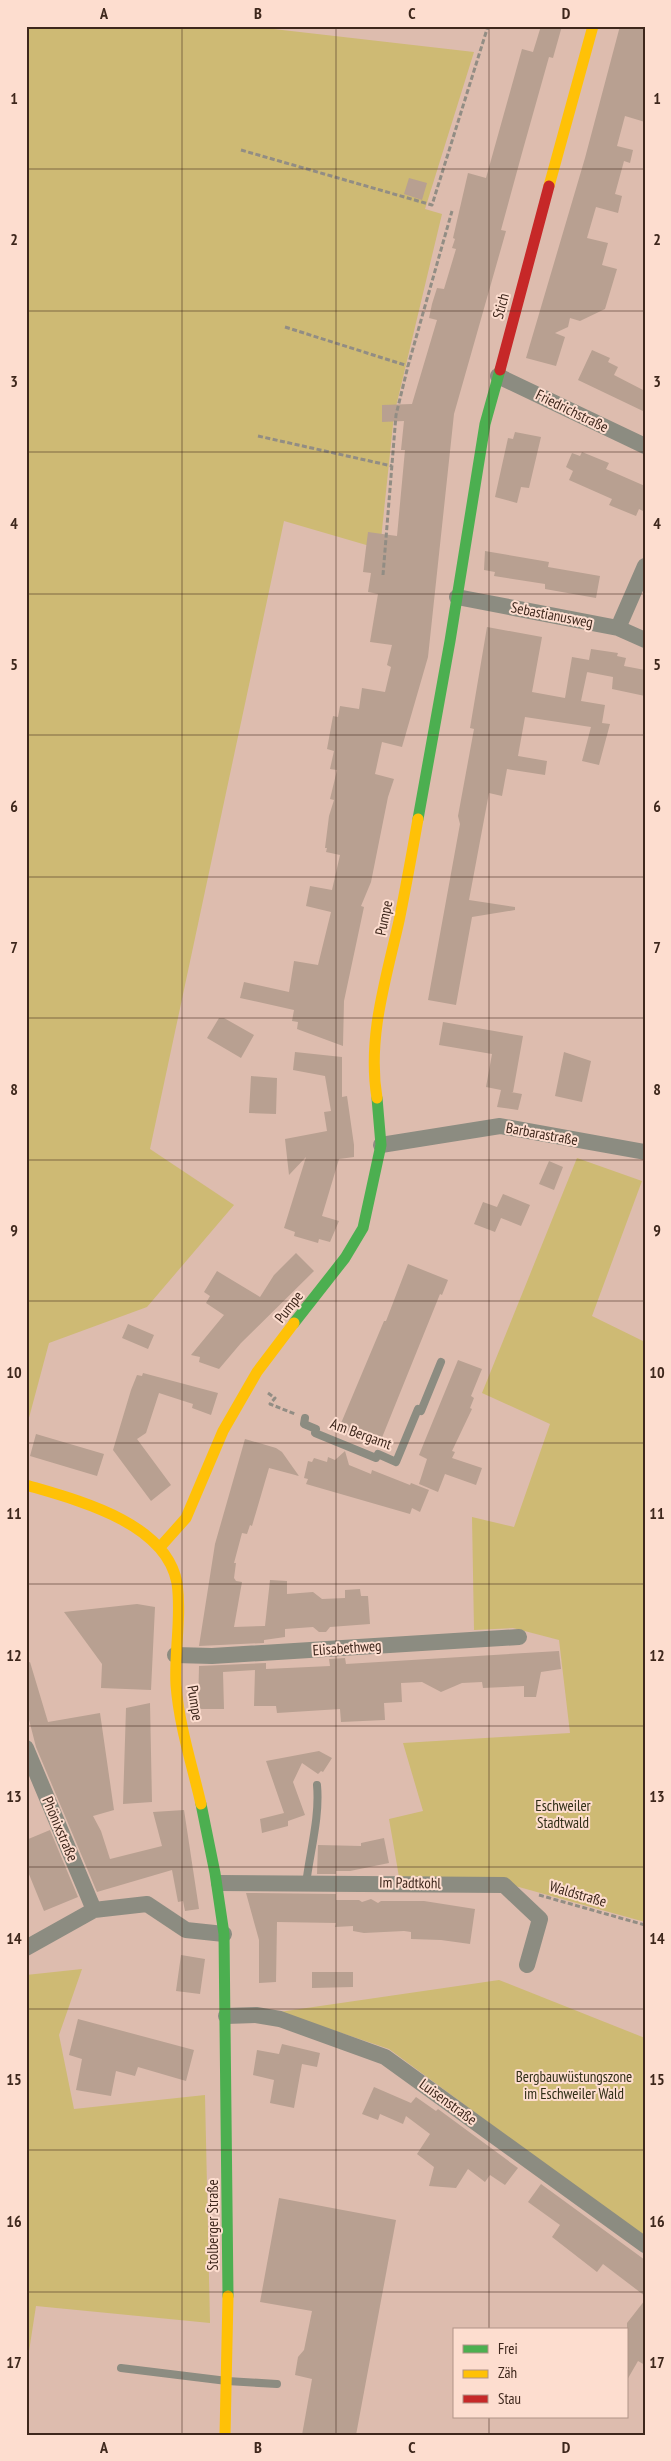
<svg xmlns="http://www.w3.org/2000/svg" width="671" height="2461" font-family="'PT Sans Narrow',sans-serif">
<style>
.green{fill:#ceba74}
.building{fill:#b8a091}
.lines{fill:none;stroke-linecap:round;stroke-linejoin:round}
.path{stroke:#928d84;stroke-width:3;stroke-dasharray:5 2.5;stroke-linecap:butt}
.lane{stroke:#8c8c81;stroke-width:8}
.street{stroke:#8c8c81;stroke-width:16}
.fast{stroke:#4caf50;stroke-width:11}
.slow{stroke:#ffc107;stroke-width:11}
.jam{stroke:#c62828;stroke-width:11}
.grid{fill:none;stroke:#3e271c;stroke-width:1;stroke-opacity:0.55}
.labels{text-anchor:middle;stroke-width:4;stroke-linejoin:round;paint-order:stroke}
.street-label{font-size:15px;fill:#3e271c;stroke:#fdddcf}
.park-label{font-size:15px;fill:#312f17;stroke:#fdddcf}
.neatline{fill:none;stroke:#3e271c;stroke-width:2}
.grid-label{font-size:16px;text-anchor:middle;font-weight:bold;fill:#3e271c}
</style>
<rect width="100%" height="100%" fill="#ddbcae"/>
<path class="green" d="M26,26H248L474,52L425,209L442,214L394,415L380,549L284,521L150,1149L234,1205L147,1307L49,1343L26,1429Z
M577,1158L642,1181L592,1316L645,1342V1922L504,1883L399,1877L389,1819L423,1811L403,1743L570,1733L559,1640L513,1628L474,1630L472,1517L514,1527L550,1424L482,1393Z
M82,1969L59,2035L74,2109L205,2095L210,2323L36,2306L26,2371V1975Z
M499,1980L645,2038V2238L389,2049L279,2012Z"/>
<path class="building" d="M541,26H562L553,58L549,57L522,153L501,230L506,231L454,414L428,657L402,747L382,742L375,774L394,779L388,797L371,882L361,906L364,907L344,1001L343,1046L297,1029L298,1022L292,1021L294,1010L240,998L244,982L289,992L294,961L318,965L331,912L306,906L310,886L332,890L340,855L326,852L327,848H325L329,816L334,800L330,799L337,770L330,769L334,751L327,749L333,716L338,717L340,706L359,709L362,688L385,692L391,667L387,665L392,645L370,642L378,594L368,592L371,573L363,572L368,532L397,536L405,450H401L404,421L382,422V405L412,404L437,320L429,318L432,304L437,288L444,289L456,249L452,248L455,239L453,238L468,173L486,178L522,49L533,52Z
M620,26H645V122L625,116L617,146L633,150L630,163L624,161L615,194L622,196L618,213L596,207L587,238L608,243L602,265L617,269L605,309L580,321L570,318L568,327L555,333L565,337L556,366L526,358L585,158Z
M409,178L427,183L422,200L404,194Z
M592,350L610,358L608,362L618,367L614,375L645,391V412L578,380Z
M515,432L541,437L529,488L521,487L517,503L495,497L508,438L513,439Z
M582,452L609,463L606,469L645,486V512L639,509L636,516L609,505L612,499L569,480L573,471L566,467L572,453L580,456Z
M485,551L549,562L548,567L600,576L596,598L545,589V584L494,576L495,572L484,570Z
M487,627L542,637L532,692L565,698L572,657L589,660L591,649L618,653L617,656L626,658L624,666L645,670V696L612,689L613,677L587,672L588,668L581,701L605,705L602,723L610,724L599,765L582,761L591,727L525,717L518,756L547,761L545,775L507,769L502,796L489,793L469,900L515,907V910L472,917L456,1005L428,1000L460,824L458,816L474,729L470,728Z
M219,1018H224L254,1035L241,1058L207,1038Z
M443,1022L523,1036L513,1092H511L522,1094L518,1110L497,1107L501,1090L486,1087L492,1054L439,1045Z
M295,1052L342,1057V1097L347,1096L354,1145V1157L339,1159L322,1216L339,1221L330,1242L319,1239L318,1243L294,1236L295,1232L284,1228L306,1157L289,1175L285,1139L327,1131L324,1112L331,1111L325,1076L293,1070Z
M564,1052L591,1061L582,1102L555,1096Z
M251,1076L277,1078L276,1114L249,1113Z
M549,1161L563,1167L554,1190L539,1184Z
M503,1194L530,1205L521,1226L501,1218L495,1232L474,1224L483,1202L497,1207Z
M296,1253L314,1271L241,1343L219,1369L199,1362L200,1357L191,1355L224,1315L206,1303L210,1296L204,1292L217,1271L260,1297L274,1275Z
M408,1264L448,1280L442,1295L440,1294L379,1445L339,1428L384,1321H386Z
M128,1324L154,1335L148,1349L122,1338Z
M458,1360L482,1369L471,1396L474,1398L470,1408L472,1409L452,1451L455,1452L452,1458L482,1468L476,1485L445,1474L438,1492L419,1484L427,1459L419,1455Z
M143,1373L218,1393L211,1415L192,1408L193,1404L159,1393L146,1433L137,1439L171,1485L151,1501L113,1450L131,1390L137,1375L142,1376Z
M36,1434L104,1454L97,1476L30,1456Z
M245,1439L276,1448L282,1452L299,1476L269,1468L252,1526L250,1525L247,1534L242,1533L234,1563H236L234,1578L236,1581L242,1582L234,1627L265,1626L270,1580L287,1581V1594L313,1592L322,1599L345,1598V1590L360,1589L361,1596H368L370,1624L330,1627L326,1632H319L313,1627L285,1629V1637L264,1640V1643L199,1646L215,1544Z
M345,1451L349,1465L371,1474L372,1470L410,1485L411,1483L429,1490L420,1512L412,1508L410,1514L306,1484L308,1479L304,1478L308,1461L312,1462L314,1458L327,1462L328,1457L335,1460Z
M137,1604L155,1607L151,1690L101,1688L102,1664L64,1612Z
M559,1651L561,1669L541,1672L536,1697H524V1686L483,1688L482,1682L462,1683L441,1692L422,1682L401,1683L402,1702L384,1703L385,1720L341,1722L340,1709L277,1713L276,1706H254L255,1670L223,1672L224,1709H198L199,1666L266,1663V1669L330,1666L329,1659L345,1658L346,1664Z
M30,1662L48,1722L100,1713L114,1810L93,1816L101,1831L110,1859L162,1846L153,1812L184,1810L199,1909L185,1911L183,1901L178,1902L172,1870L97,1892L36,1747L26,1708V1663Z
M150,1703L152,1802L123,1804L126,1708Z
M319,1751L332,1758L323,1772L321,1771L318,1774L302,1763L293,1782L305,1815L288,1821V1826L262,1833L260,1819L284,1813L266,1761Z
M50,1830L78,1897L44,1911L26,1867V1840Z
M384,1838L389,1863L350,1871H336V1874H317L318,1845L361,1846V1843Z
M246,1893L336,1894V1900H359L362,1902L371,1899L378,1903L381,1901H424L475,1909L470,1944L441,1940L411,1939V1932L404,1931L364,1933L353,1931V1926L335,1927L336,1923L277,1922L276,1982L259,1983V1940Z
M181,1955L205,1959L200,1994L176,1991Z
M312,1972H353V1987L312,1988Z
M78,2019L194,2050L186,2081L138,2067L135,2076L116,2071L111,2096L76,2090L82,2059L69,2055Z
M282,2044L320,2053L317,2067L302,2064L294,2108L270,2103L274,2080L253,2075L257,2050L279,2054Z
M374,2087L411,2103L416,2097L436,2111L438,2109L518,2168L505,2185L490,2175L485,2182L468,2169L456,2188L429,2186L434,2167L417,2154L430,2134L406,2116L403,2124L380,2114L378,2120L362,2114Z
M541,2184L645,2260V2296L603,2264L597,2272L552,2237L560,2225L528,2202Z
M279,2198L396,2220L356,2435H302L312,2379L295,2375L298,2357L304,2350L312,2311L260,2302Z
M645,2300V2365L638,2361L627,2380V2323Z"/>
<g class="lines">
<path class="path" d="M241,150L432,205L488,26
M285,327L408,366
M258,436L392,466
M383,575L396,415L408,366L452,211
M268,1393L275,1398L270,1404L295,1414
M539,1895L645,1925"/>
<path class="lane" d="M305,1418L304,1424L316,1429L315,1433L376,1458L378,1454L396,1462L418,1409L421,1411L441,1362
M306,1884C310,1851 320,1817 317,1785
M121,2368L227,2381L277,2384"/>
<path class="street" d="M498,376L645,446
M457,597L618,628L645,640
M618,628L645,566
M381,1145L500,1126L645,1152
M175,1655L212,1656L519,1637
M26,1748L94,1910
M219,1883L504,1885L540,1919L527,1965
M26,1948L94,1910L147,1904L186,1930L224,1934
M226,2016L256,2015L280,2019L385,2057L645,2245"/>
<path class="fast" d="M418,819L450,641L485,424L500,370
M294,1323L345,1258L363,1228L381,1145L377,1098
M201,1804L215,1873L224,1934L228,2296"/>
<path class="slow" d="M549,186L593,26
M377,1098C367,1038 386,979 399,921C406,887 412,853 418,819
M26,1485C77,1500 166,1522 177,1583C182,1617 174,1651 176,1685C179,1725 192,1765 201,1804
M161,1546L186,1518L223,1431L257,1372L294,1323
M225,2435L228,2296"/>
<path class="jam" d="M500,370L549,186"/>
</g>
<path class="grid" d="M182,26V2435M336,26V2435M489,26V2330M26,169H645M26,311H645M26,452H645M26,594H645M26,735H645M26,877H645M26,1018H645M26,1160H645M26,1301H645M26,1443H645M26,1584H645M26,1726H645M26,1867H645M26,2009H645M26,2150H645M26,2292H645M489,2417V2435"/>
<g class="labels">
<g class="street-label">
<text transform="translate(501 306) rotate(-75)" y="5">Stich</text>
<text transform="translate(572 411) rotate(26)" y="5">Friedrichstraße</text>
<text transform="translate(552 615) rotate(11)" y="5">Sebastianusweg</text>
<text transform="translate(384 918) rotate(-78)" y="5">Pumpe</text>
<text transform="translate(542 1134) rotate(10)" y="5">Barbarastraße</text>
<text transform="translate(289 1307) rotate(-52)" y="5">Pumpe</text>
<text transform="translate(361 1434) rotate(20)" y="5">Am Bergamt</text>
<text transform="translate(347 1648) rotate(-4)" y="5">Elisabethweg</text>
<text transform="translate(195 1703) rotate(81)" y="5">Pumpe</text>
<text transform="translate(60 1829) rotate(67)" y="5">Phönixstraße</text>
<text transform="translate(410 1883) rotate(1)" y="5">Im Padtkohl</text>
<text transform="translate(578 1894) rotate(16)" y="5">Waldstraße</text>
<text transform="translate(448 2102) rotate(36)" y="5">Luisenstraße</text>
<text transform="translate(213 2225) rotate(-90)" y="5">Stolberger Straße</text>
</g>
<g class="park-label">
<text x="563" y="1811">Eschweiler<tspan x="563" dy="17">Stadtwald</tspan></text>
<text x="574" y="2082">Bergbauwüstungszone<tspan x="574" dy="17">im Eschweiler Wald</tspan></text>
</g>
</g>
<rect width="671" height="2461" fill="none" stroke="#fdddcf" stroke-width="55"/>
<rect x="453" y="2328" width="175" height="90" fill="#fdddcf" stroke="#b19487"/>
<rect x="463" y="2345" width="25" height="8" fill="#4caf50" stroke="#b19487"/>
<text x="498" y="2354" font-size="15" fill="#3e271c">Frei</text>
<rect x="463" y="2370" width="25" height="8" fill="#ffc107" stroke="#b19487"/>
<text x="498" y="2378" font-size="15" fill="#3e271c">Zäh</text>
<rect x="463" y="2395" width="25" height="8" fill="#c62828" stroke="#b19487"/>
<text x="498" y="2404" font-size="15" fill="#3e271c">Stau</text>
<rect x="28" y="28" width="616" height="2406" class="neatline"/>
<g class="grid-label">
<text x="104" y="19">A</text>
<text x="258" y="19">B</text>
<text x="412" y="19">C</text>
<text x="566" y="19">D</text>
<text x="14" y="104">1</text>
<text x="657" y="104">1</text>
<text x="14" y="245">2</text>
<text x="657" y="245">2</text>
<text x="14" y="387">3</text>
<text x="657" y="387">3</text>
<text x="14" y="529">4</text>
<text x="657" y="529">4</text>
<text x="14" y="670">5</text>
<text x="657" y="670">5</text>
<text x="14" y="812">6</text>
<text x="657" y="812">6</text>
<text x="14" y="953">7</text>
<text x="657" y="953">7</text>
<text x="14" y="1095">8</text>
<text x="657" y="1095">8</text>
<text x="14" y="1236">9</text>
<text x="657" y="1236">9</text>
<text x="14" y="1378">10</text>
<text x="657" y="1378">10</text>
<text x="14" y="1519">11</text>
<text x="657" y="1519">11</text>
<text x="14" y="1661">12</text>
<text x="657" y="1661">12</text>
<text x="14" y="1802">13</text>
<text x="657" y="1802">13</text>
<text x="14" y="1944">14</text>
<text x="657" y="1944">14</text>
<text x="14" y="2085">15</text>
<text x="657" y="2085">15</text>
<text x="14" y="2227">16</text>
<text x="657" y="2227">16</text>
<text x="14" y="2368">17</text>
<text x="657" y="2368">17</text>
<text x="104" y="2453">A</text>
<text x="258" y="2453">B</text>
<text x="412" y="2453">C</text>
<text x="566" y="2453">D</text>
</g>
</svg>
